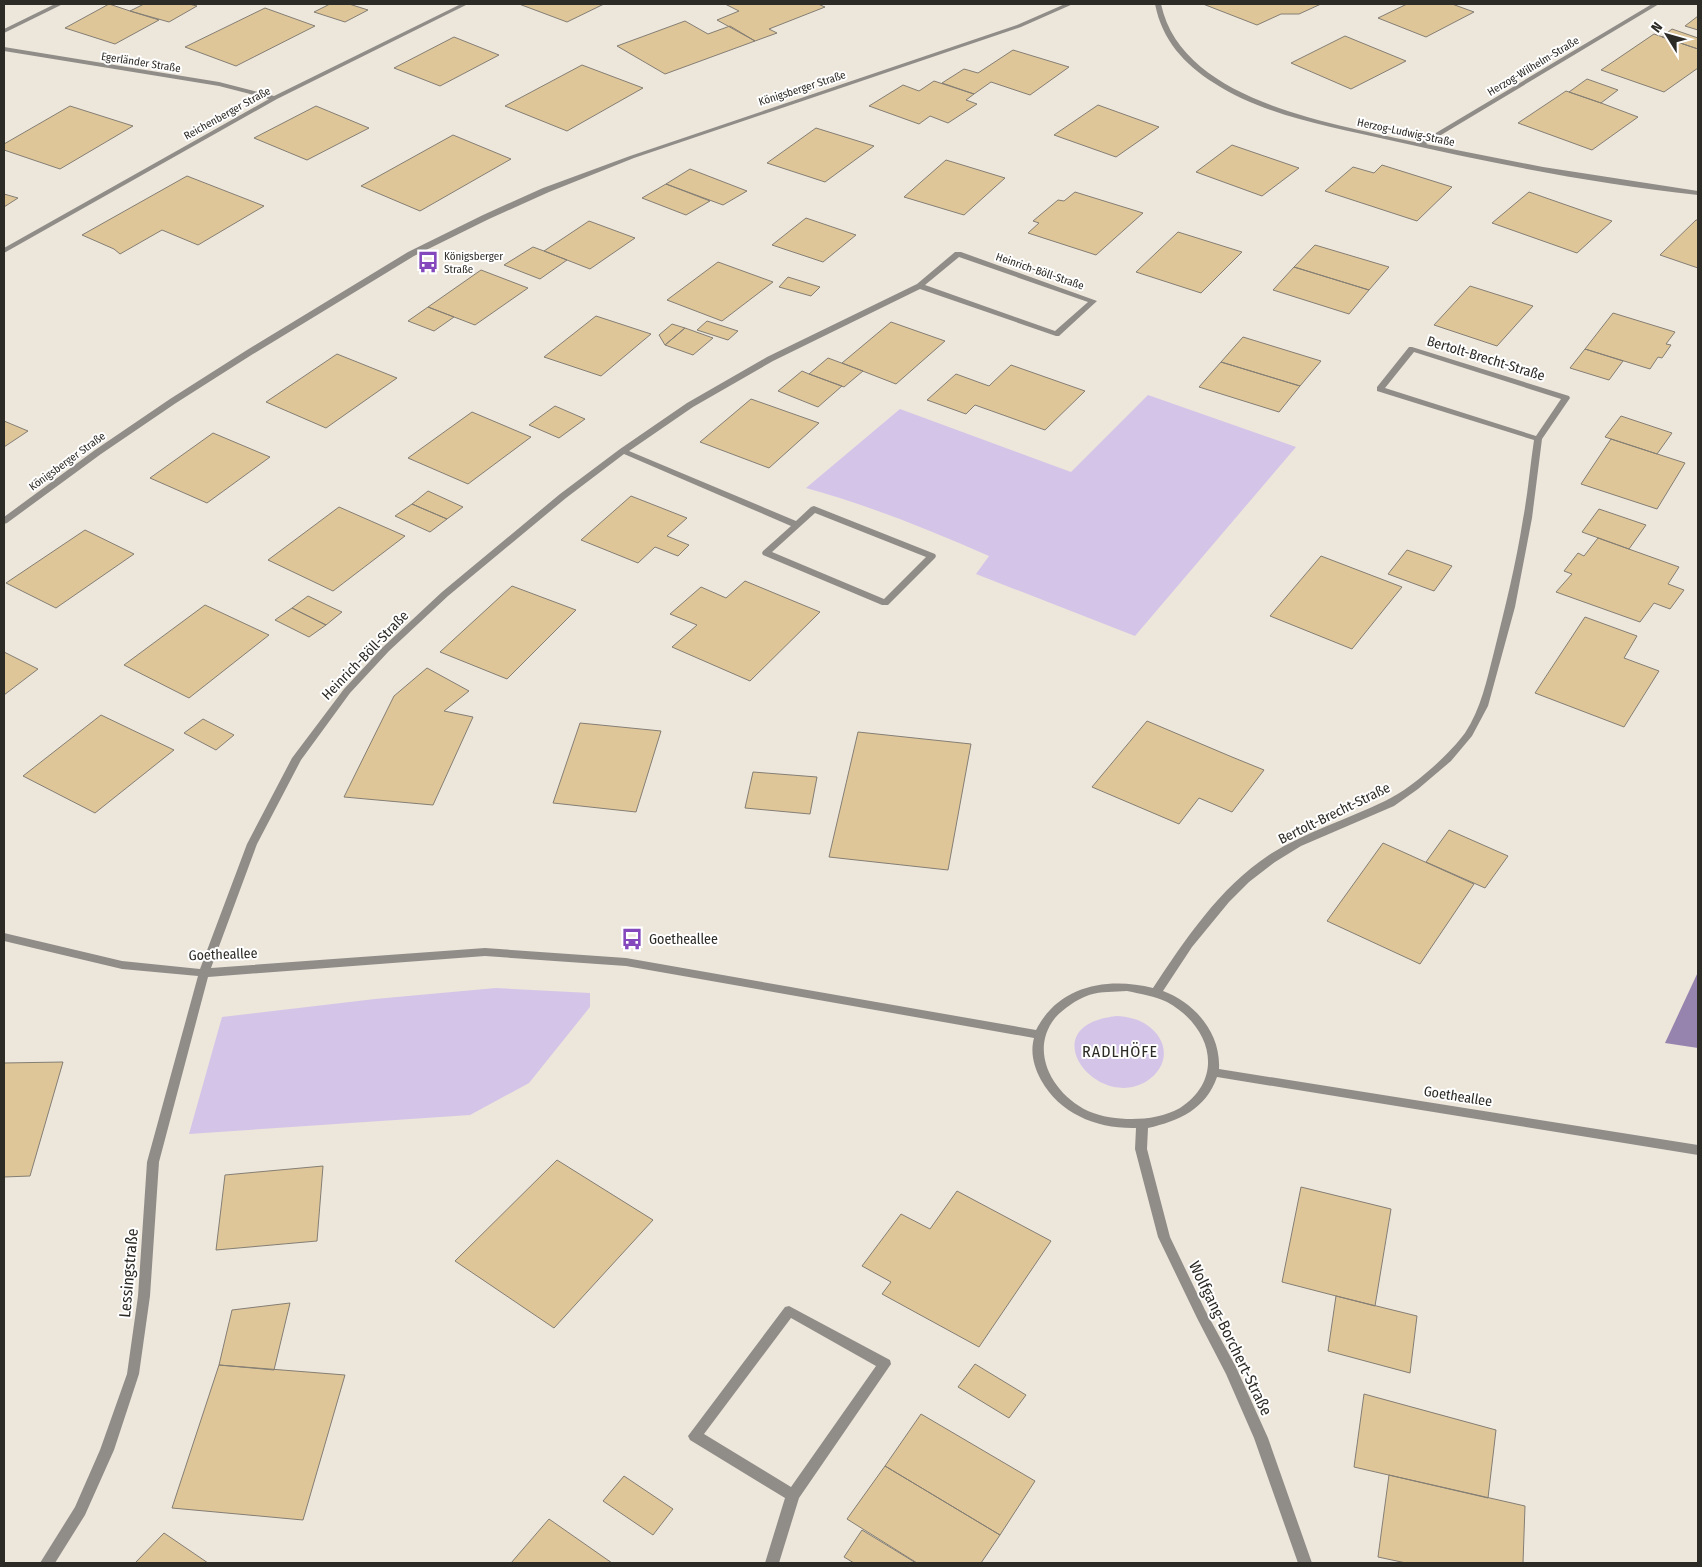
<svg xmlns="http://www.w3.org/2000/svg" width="1702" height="1567" font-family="'Fira Sans Condensed',sans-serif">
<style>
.green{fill:#d4c5e8}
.water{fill:#9784ae}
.building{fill:#dfc698;stroke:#847e74}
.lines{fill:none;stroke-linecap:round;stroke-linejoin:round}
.street{fill:#908d89;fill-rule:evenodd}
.labels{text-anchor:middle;stroke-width:4;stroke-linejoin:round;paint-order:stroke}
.far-street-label{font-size:11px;fill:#2d2b26;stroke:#fff}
.far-poi-label{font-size:11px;fill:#2d2b26;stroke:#fff;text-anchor:start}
.street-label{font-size:14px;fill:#2d2b26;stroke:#fff}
.poi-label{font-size:14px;fill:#2d2b26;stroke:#fff;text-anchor:start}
.quarter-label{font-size:16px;letter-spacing:1px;fill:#2d2b26;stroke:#fff}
.near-street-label{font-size:16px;fill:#2d2b26;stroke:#fff}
</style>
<rect width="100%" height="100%" fill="#ede6db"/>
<path class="green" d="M1148,395L1296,447L1135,636L976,574L989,556C930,530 868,505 806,488L900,409L1071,472Z
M496,988L590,993V1007L529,1083L470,1115L189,1134L222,1017L375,999Z
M1118,1016C1128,1017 1139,1019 1147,1025C1169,1040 1170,1066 1147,1081C1096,1113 1029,1024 1118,1016Z"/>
<path class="water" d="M1698,972V1048L1665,1043Z"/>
<path class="building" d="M109,4L130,11L159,20L115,44L65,28Z
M144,4H189L197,6L169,22L130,11Z
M330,4H349L368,10L345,22L314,12Z
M519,4H604L567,22Z
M725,4H818L825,7L769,29L777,33L755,41L717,20L739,11Z
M1203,4H1321L1299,14H1281L1257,25Z
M1407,4H1452L1474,12L1426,37L1378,18Z
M265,8L315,26L236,66L185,47Z
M1698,16V30L1685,26Z
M685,21L708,34L730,26L755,41L665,74L617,46Z
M1672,29L1698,38V49L1662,37Z
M1654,34L1698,49V68L1664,92L1601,70Z
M1345,36L1406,61L1351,89L1291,63Z
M454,37L499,55L440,86L394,68Z
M1013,50L1069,67L1030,95L991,82L974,94L942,83L964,69L978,73Z
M582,65L643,88L567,131L505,106Z
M1587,79L1618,90L1601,103L1569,92Z
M934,81L974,94L966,100L977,104L948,123L930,116L919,124L869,106L903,85L919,91Z
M1566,91L1601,103L1638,117L1592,150L1518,123Z
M1098,105L1159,127L1116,157L1054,135Z
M70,106L133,126L60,169L4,150V144Z
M316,106L369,128L307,160L254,138Z
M816,128L874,146L825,182L767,163Z
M453,135L511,159L420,211L361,186Z
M1232,145L1299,168L1262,196L1196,172Z
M946,160L1005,178L964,215L904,197Z
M1382,165L1452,187L1417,221L1325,191L1353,167L1374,173Z
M690,169L747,191L723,205L666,184Z
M187,176L264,206L198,245L162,230L120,254L114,249L82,235Z
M666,184L710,201L686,215L642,198Z
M1075,192L1143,213L1096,255L1028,233L1039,223L1033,221L1058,200L1064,201Z
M1529,192L1612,221L1577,253L1492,223Z
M4,194L18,198L4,207Z
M806,218L856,235L823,262L772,245Z
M1696,220H1698V268L1660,255Z
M589,221L635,238L590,269L544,251Z
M1178,232L1242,252L1201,293L1136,272Z
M1315,245L1389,267L1369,290L1294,267Z
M533,247L544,251L567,260L540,279L504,265Z
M718,262L773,282L722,321L667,300Z
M1294,267L1369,290L1349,314L1273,290Z
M481,270L528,288L475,325L428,307Z
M788,277L820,287L811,296L779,287Z
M1470,286L1533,306L1497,346L1434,325Z
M428,307L454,317L434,331L408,321Z
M1613,313L1675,332L1666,344L1671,345L1662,358L1658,357L1650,369L1585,349Z
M596,316L651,334L601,376L544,357Z
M707,321L738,331L728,340L697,330Z
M891,322L945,341L896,384L842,363Z
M672,324L685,328L665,345L659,335Z
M685,328L713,338L693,355L665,345Z
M1243,337L1321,361L1300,386L1221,362Z
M1585,349L1623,361L1609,380L1570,368Z
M337,354L397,378L326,428L266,402Z
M828,358L863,371L844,387L809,374Z
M1221,362L1300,386L1279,412L1199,387Z
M1011,365L1085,391L1045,430L975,405L966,414L927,400L956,374L989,386Z
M802,371L809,374L842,386L818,407L778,391Z
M751,399L819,423L769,468L700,442Z
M555,406L585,419L559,438L529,425Z
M472,412L531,437L468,484L408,458Z
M1621,416L1672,433L1657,454L1605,437Z
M4,421L28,431L4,447Z
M213,433L270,457L207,503L150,478Z
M1611,439L1685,463L1657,509L1581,484Z
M428,491L463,507L447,519L412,504Z
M631,496L687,518L667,536L689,545L678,556L655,547L638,563L581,540Z
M412,504L447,519L430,532L395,516Z
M339,507L405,536L333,591L268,560Z
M1599,509L1646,525L1629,549L1582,532Z
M85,530L134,554L56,608L6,583Z
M1598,538L1679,567L1668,584L1684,590L1670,609L1654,603L1640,622L1556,592L1572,574L1564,571L1578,553L1584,556Z
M1407,550L1452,566L1434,591L1388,574Z
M1321,556L1402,587L1352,649L1270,616Z
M745,581L820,612L750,681L672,647L697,625L670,614L701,587L726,598Z
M512,586L576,610L507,679L440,652Z
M308,596L342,612L326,625L292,608Z
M205,605L269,635L189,698L124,665Z
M292,608L326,625L309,637L275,620Z
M1585,617L1637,636L1624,658L1659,671L1624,727L1535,693Z
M4,652L38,669L4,695Z
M427,668L469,691L444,711L473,717L433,805L344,797L394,696Z
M101,715L174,750L95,813L23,776Z
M203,719L234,735L216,750L184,733Z
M1147,721L1232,757L1264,770L1232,812L1199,798L1179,824L1092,787Z
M580,723L661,731L636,812L553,803Z
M858,732L971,744L948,870L829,857Z
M753,772L817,777L810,814L745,808Z
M1449,830L1508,856L1485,888L1426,862Z
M1383,843L1474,884L1420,964L1327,921Z
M63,1062L30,1176L4,1177V1063Z
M557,1160L653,1220L554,1328L455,1261Z
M323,1166L317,1241L216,1250L225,1175Z
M1301,1187L1391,1209L1375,1306L1282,1282Z
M957,1191L1051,1241L979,1347L882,1294L891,1282L862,1266L901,1214L930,1229Z
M1336,1296L1417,1316L1410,1373L1328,1351Z
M290,1303L274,1370L219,1365L232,1310Z
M975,1364L1026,1395L1009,1418L958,1387Z
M219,1365L345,1375L303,1520L172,1508Z
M1364,1394L1496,1430L1488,1498L1354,1467Z
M921,1414L1035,1481L1000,1535L885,1466Z
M885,1466L1000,1535L981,1563H917L847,1519Z
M1389,1475L1525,1506L1523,1563H1406L1378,1557Z
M624,1476L673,1509L653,1535L603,1501Z
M549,1519L612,1563H511Z
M862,1530L916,1563H854L844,1557Z
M164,1533L208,1563H135Z"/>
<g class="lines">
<path class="street" d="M55,4H63L4,33V29Z
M461,4H468L277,99L4,253V248L269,99L219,86L4,51V47L219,82L274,96Z
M1065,4H1073L1021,27L634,158L549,192L489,219L414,256L253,354L176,403L101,454L7,523L4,524V517L95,450L170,399L247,350L408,252L483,215L543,188L630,156L1017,25Z
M1155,4H1161C1182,103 1336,124 1419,143L1652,4H1659L1426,144L1543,167L1698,191V195C1594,184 1491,163 1389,140C1331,127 1265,116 1214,83C1184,64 1162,40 1155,4Z
M955,252H961L1097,301L1059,336H1056L920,289L773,361L693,407L629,451L796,521L811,507L814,506L935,554L936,556L935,558L888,605H882L763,555L762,553L763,551L791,526L624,454L566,498L448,596L389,651L350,693L301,760L257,844L211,968L485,948L626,958L1036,1030C1059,985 1108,977 1153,988C1185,940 1219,888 1269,855C1305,832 1346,820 1385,801C1411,789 1448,756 1465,733C1481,709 1487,679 1494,652C1505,608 1516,564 1523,519C1528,493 1530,466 1534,440L1377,391V387L1409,347H1412L1569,396L1570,398L1542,439L1532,518L1515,607L1488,706L1472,736L1451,761L1418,789L1394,806L1301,846L1275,862L1249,882L1229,902L1192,947L1163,991C1195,1003 1221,1033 1219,1069L1698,1145V1155L1217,1077C1206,1109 1179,1121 1148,1128L1147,1149L1170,1237L1205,1310L1236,1367L1268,1438L1312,1563H1298L1254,1438L1226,1374L1197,1318L1158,1237L1135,1149L1136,1128C1097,1129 1060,1114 1041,1080C1034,1067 1030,1053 1034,1038L626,966L485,956L208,977L159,1162L150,1296L139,1374L114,1450L85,1515L55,1563H40L75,1507L100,1450L127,1374L138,1296L147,1162L198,976L122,969L4,941V933L122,961L200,969L247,844L292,758L344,689L383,647L442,592L560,494L620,449L687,403L767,357L917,284ZM959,257L1088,302L1055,331L925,285ZM1414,352L1561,399L1536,436L1385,388ZM815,513L926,557L884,599L772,552ZM1127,991C1141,994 1155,996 1167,1002C1211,1026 1226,1078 1180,1108C1166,1116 1148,1119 1132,1119C1117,1119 1102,1117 1088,1111C1054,1095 1028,1052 1055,1018C1064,1008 1076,1000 1089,995C1102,991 1114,992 1127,991Z
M789,1306L890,1360L891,1364L799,1498L779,1563H765L785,1498L690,1440L688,1436L785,1307ZM791,1318L876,1366L791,1487L704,1434Z"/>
</g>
<defs>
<g id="bus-bare" transform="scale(1.725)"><path d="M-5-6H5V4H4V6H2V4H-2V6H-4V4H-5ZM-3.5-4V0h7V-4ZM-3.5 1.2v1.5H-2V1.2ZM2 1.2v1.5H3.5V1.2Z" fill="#8547bc" stroke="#fff" stroke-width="2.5" paint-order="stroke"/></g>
</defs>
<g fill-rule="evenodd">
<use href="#bus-bare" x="428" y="262"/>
<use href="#bus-bare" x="632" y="939"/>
</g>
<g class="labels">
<g class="far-street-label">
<text transform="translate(141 62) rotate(9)" y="4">Egerländer Straße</text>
<text transform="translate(1533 66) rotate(-31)" y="4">Herzog-Wilhelm-Straße</text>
<text transform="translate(802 88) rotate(-18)" y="4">Königsberger Straße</text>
<text transform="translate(227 113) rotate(-29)" y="4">Reichenberger Straße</text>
<text transform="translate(1406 132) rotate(12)" y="4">Herzog-Ludwig-Straße</text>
<text transform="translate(1040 271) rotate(19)" y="4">Heinrich-Böll-Straße</text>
<text transform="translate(67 461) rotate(-36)" y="4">Königsberger Straße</text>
</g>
<g class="far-poi-label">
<text x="444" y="260">Königsberger<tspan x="444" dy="13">Straße</tspan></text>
</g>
<g class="street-label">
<text transform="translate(1486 358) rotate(17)" y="5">Bertolt-Brecht-Straße</text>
<text transform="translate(365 655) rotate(-46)" y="5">Heinrich-Böll-Straße</text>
<text transform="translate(1334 813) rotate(-26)" y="5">Bertolt-Brecht-Straße</text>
<text transform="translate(223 954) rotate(-2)" y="5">Goetheallee</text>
<text transform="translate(1458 1096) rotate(9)" y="5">Goetheallee</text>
</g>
<g class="poi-label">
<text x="649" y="944">Goetheallee</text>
</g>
<g class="quarter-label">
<text x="1120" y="1057">RADLHÖFE</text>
</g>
<g class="near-street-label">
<text transform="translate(128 1273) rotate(-85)" y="6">Lessingstraße</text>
<text transform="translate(1231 1338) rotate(64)" y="6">Wolfgang-Borchert-Straße</text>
</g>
</g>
<rect width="1702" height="1567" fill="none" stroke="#2d2b26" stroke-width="10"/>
<g transform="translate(1667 35) rotate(307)" stroke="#ffffff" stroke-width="4" paint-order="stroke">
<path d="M0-4L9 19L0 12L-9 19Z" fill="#2d2b26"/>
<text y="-8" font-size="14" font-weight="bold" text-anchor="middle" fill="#2d2b26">N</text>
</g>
</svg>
